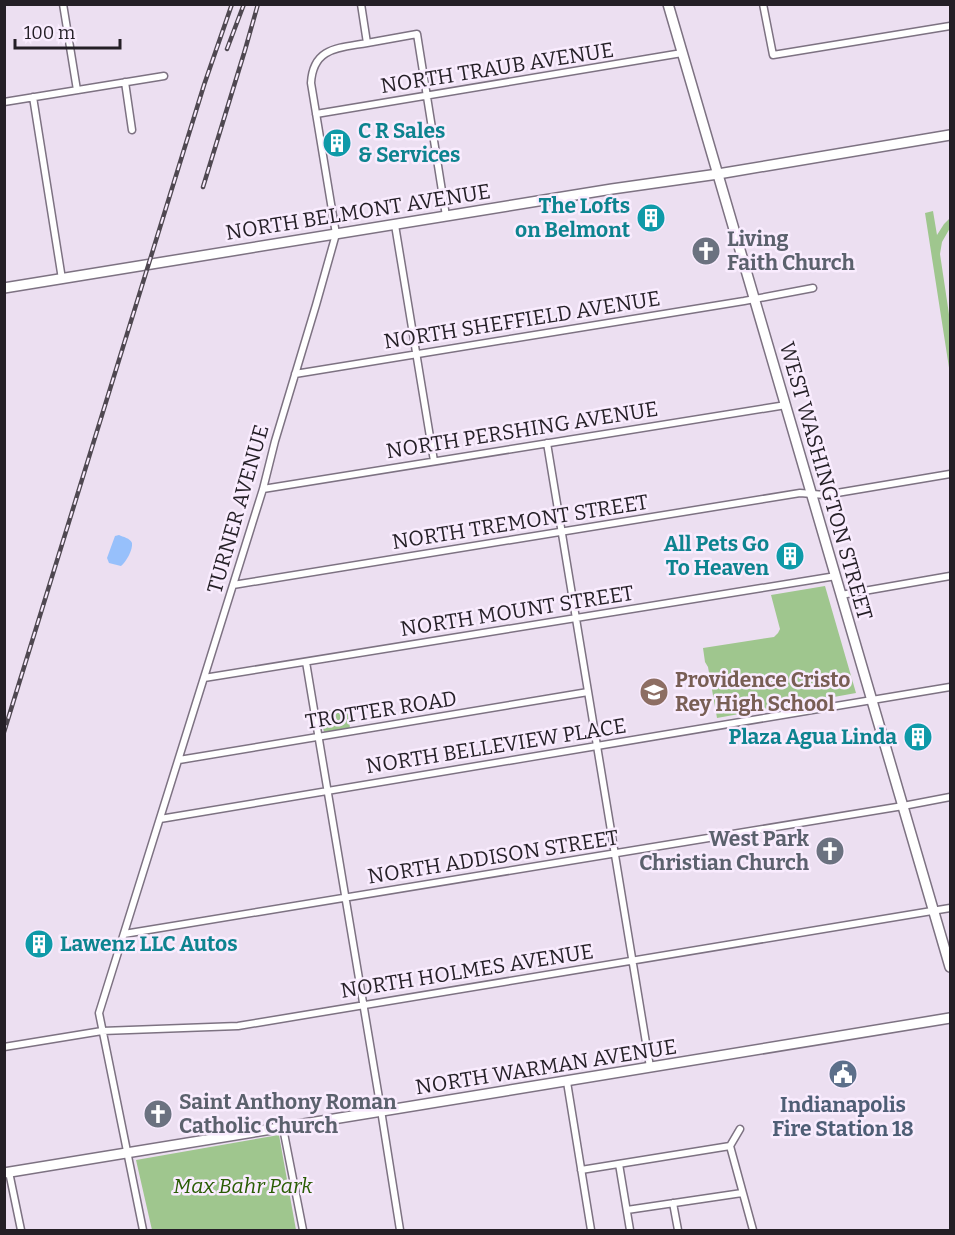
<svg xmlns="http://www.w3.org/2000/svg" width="955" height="1235" font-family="Bitter,serif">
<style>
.green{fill:#9fc68e}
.water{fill:#97c0fb}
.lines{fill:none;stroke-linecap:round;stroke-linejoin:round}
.street-casing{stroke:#7d7282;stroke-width:9}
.secondary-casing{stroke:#7d7282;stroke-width:12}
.primary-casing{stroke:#7d7282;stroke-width:12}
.street{stroke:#fff;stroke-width:6}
.secondary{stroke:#fff;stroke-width:9}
.primary{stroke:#fff;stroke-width:9}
.rail-casing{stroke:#4f4851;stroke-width:4.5}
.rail{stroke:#f9ecfe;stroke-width:2;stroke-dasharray:7;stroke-linecap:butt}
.labels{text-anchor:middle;stroke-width:5;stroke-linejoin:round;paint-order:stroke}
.street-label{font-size:21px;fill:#241f26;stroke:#f9ecfe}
.culture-label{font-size:21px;font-weight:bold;fill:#0d838f;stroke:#f9ecfe;text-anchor:end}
.worship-label{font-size:21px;font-weight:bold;fill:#5b616d;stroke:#f9ecfe;text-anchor:start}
.education-label{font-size:21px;font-weight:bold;fill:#785e54;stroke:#f9ecfe;text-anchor:start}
.service-label{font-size:21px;font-weight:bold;fill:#4e5e75;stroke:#f9ecfe}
.park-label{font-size:21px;font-style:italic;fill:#2a5d05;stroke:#f9ecfe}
</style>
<rect width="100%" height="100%" fill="#ecdff1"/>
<path class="green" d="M933,211L937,235L944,224L950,218V228L942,242L940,254L950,321V374L925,213Z
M825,586L856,693L717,718L708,667L705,662L703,648L774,637L778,633L780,629L771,595Z
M347,707L350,728L324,732L320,714L321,712Z
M279,1135L296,1230H152L136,1160Z"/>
<path class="water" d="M119,535C123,537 130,538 132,543C133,550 126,562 121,566L109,563L107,558L115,536Z"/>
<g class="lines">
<g class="street-casing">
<path id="street" d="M63,4L77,90
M361,4L367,43L417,34L446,216
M763,4L773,55L950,26
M125,82L132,130
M33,97L62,279
M4,102L164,76
M316,114L682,53
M395,225L434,461
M295,374L744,301L813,288
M547,443L650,1067
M263,489L786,405
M233,585L800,493L825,495L950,474
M841,595L950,576
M306,662L380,1104L400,1230
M204,678L836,576
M179,760L588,692
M160,819L950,687
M124,934L903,806L950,797
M4,1047L102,1031L238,1026L950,908
M567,1082L591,1230
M283,1128L303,1230
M730,1146L753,1230
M619,1164L630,1230
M581,1170L730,1146L740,1129
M9,1172L21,1230
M673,1203L678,1230
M627,1210L742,1193
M143,1230L99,1013L263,489L275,441L316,305L336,234L311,83C313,47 339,48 367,43"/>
</g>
<g class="secondary-casing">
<path id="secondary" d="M4,288L612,189L718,174L950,135
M4,1173L950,1018"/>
</g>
<g class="primary-casing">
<path id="primary" d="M668,4L950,967"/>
</g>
<use href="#street" class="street"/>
<use href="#secondary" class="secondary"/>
<use href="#primary" class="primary"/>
<g class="rail-casing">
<path id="rail" d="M227,49L244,4
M203,187L245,50L258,4
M4,732L204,85L232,4"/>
</g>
<use href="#rail" class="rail"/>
</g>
<defs>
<g id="building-disc" transform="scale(1.5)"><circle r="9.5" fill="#0f9aa8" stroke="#f9ecfe"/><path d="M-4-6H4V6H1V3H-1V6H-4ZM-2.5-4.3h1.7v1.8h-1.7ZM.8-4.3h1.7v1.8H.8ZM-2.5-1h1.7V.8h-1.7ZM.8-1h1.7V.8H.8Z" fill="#fff"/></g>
<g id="church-disc" transform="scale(1.5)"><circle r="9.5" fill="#6b7280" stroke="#f9ecfe"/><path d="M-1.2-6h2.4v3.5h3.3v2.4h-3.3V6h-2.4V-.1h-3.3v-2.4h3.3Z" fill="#fff"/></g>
<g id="school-disc" transform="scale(1.5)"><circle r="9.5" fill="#8d6e63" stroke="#f9ecfe"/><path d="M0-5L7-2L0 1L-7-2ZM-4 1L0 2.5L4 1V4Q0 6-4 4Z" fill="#fff"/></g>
<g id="civic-disc" transform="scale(1.5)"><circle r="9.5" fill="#5c6f8a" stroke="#f9ecfe"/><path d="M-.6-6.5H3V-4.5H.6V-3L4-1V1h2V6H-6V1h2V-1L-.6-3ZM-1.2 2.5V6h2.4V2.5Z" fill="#fff"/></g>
</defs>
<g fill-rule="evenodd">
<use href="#building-disc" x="337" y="143"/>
<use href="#building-disc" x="651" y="218"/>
<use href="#church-disc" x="706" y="251"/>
<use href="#building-disc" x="790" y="556"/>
<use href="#school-disc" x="654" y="692"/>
<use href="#building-disc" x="918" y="737"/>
<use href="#church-disc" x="830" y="851"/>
<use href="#building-disc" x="39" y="944"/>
<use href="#civic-disc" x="843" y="1074"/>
<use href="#church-disc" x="158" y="1114"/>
</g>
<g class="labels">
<g class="street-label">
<text transform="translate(497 68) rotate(-9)" y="7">NORTH TRAUB AVENUE</text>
<text transform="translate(358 212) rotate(-9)" y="7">NORTH BELMONT AVENUE</text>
<text transform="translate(522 320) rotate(-9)" y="7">NORTH SHEFFIELD AVENUE</text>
<text transform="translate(522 430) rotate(-9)" y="7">NORTH PERSHING AVENUE</text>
<text transform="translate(826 481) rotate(74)" y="7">WEST WASHINGTON STREET</text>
<text transform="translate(238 509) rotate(-74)" y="7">TURNER AVENUE</text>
<text transform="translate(520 522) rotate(-9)" y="7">NORTH TREMONT STREET</text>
<text transform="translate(517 611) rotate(-9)" y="7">NORTH MOUNT STREET</text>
<text transform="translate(381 710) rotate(-9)" y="7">TROTTER ROAD</text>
<text transform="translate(496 746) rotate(-9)" y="7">NORTH BELLEVIEW PLACE</text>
<text transform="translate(493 857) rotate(-9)" y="7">NORTH ADDISON STREET</text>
<text transform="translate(467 971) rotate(-9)" y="7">NORTH HOLMES AVENUE</text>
<text transform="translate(546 1067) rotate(-9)" y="7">NORTH WARMAN AVENUE</text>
</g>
<g class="culture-label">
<text x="358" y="138" text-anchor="start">C R Sales<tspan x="358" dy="24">&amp; Services</tspan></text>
<text x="630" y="213">The Lofts<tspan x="630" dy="24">on Belmont</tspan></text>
<text x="769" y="551">All Pets Go<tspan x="769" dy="24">To Heaven</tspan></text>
<text x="897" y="744">Plaza Agua Linda</text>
<text x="60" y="951" text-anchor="start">Lawenz LLC Autos</text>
</g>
<g class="worship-label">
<text x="727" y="246">Living<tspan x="727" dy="24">Faith Church</tspan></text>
<text x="809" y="846" text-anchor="end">West Park<tspan x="809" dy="24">Christian Church</tspan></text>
<text x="179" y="1109">Saint Anthony Roman<tspan x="179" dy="24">Catholic Church</tspan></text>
</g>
<g class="education-label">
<text x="675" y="687">Providence Cristo<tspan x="675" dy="24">Rey High School</tspan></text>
</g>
<g class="service-label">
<text x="843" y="1112">Indianapolis<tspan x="843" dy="24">Fire Station 18</tspan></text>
</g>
<g class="park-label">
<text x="243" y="1193">Max Bahr Park</text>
</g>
</g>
<rect width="955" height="1235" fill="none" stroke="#241f26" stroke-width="12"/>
<path d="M15 39v9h105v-9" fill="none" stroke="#241f26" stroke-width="3"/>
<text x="24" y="39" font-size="18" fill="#241f26" stroke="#f9ecfe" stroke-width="4.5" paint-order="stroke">100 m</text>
</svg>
